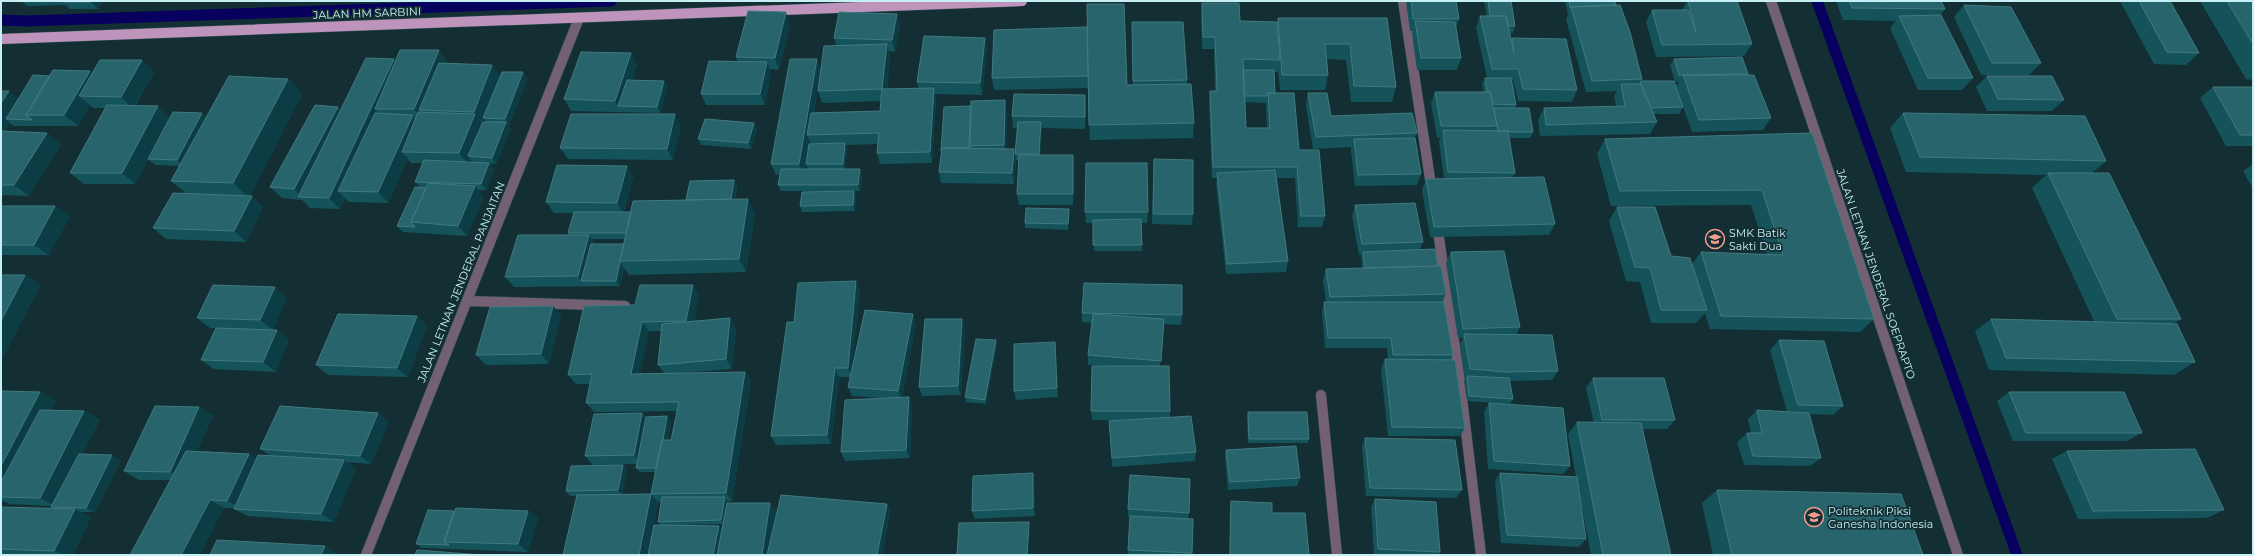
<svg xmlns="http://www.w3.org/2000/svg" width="2254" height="556" font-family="Montserrat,sans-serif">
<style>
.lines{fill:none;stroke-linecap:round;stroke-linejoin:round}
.stream{stroke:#08005e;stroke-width:11}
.minor-casing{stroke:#304e52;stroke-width:11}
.major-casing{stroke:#304e52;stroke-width:11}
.minor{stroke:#746073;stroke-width:10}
.major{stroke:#be94bc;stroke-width:10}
.wall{fill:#15535b;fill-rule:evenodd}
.shaded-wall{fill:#0c3d44}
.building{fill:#28646b;stroke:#417a81}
.labels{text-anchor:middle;stroke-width:3.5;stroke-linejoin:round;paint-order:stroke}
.street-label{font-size:11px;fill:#c7f0f6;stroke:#132f33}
.poi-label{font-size:11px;fill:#c7f0f6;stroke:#132f33;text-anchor:start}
</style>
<rect width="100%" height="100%" fill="#132f33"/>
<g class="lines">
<path class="stream" d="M1817,1L2017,555
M1,20L26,21L611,1"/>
<g class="minor-casing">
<path id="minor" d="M1403,1L1432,192
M1771,1L1958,555
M1437,224L1460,382L1481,555
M467,301L625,306
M1321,395L1337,555
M366,555L579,18"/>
</g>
<g class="major-casing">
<path id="major" d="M1,39L1022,1"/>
</g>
<use href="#minor" class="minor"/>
<use href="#major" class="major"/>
</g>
<path class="wall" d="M21,1H103L98,9H70L66,5L27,6Z
M1406,1H1456L1459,19L1456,28L1461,58L1457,70H1417L1412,33L1413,31H1410Z
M1484,1H1511L1515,26L1513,33H1510L1511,40L1512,38L1577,90L1572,102L1518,101L1513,80H1512L1516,105L1515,108L1533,132L1530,138H1509L1515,173L1512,178L1555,224L1549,235L1430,237L1422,190L1426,179H1444L1439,141L1440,137L1437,138L1431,103L1435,92H1484L1482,84L1485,78H1487L1476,28L1480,16H1487Z
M1565,1H1615L1642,79L1641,81L1676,86L1679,82H1675L1670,65L1674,59L1748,74V75L1771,118L1763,130L1692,132L1678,92L1683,107L1679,114H1653L1657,122L1650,134L1540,136L1538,120L1544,108L1616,106L1614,96L1617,91L1586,92L1566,19L1568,15Z
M1687,1H1737L1752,44L1744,56L1656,57L1646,22L1652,10H1682Z
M1836,1H1941L1945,9L1940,15L1973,78L1962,90H1918L1890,28L1896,21L1843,20Z
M2120,1H2170L2199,53L2186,65L2154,64Z
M2200,1H2253V80L2246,79Z
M1202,3L1240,21L1277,22L1278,18H1387L1396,87L1392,102H1351L1346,60L1327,59L1328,75L1325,90H1280L1278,71V72H1274L1275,93L1299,150L1325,216L1322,227H1298L1295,178H1277L1288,261L1286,272L1226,274L1216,184L1217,178H1212L1209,102L1210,91H1215L1214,49H1202L1201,15ZM1245,102L1266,103L1267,128H1246Z
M1964,5L2041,63L2029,75H1981L1954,17Z
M1132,22L1187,80V84L1194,123L1193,138L1090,140L1088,88L994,90L992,78L994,30L1127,85H1133Z
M790,25L779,70L770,69L771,73L765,105H706L701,94L738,61L736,57Z
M900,26L895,52L889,51L890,56L887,89H919L917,82L985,38L987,49L982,95L935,94L936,100L932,163L880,164L877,153L878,144L846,145L847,150L845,169L862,175L860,191H854L856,197L855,211L802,212L800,206L850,191H781L778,185L780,175H776L771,164L821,71L836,45L834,38ZM820,72L818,91L822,103L881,101L880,111L814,113ZM809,140L811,144L806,164L808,169H805Z
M631,53L637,65L632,80L664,81L668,87L660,113L571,111L564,99Z
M394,59L395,60L447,62V64L492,65L500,77L492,96L528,79L509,125H508L511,129L496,164L490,163L494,169L486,190H478L484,197L467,236L403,232L397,226L420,187L415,182L423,163H411L408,159L388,203L349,202L345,198L340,209L310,208L302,200L282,198L270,187L340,110ZM484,118L486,122L482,124V123ZM470,159L472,162H469Z
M142,60L154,72L135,106L170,117L135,184H84L70,173L105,108H93L90,105L78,126H13L10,123L4,132L47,133L61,144L29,196L1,195V91L18,99L50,76L92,73Z
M1987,76L2064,100L2052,111H1987L1976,87Z
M288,79L302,94L250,196L263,207L246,242L166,239L153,228L186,193L171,181L180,166L155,165L148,159L202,113L206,117Z
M2213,87H2253V146H2226L2200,98Z
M1308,93L1331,116L1417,133L1415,138L1421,174L1417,185L1355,186L1351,150V147L1313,149L1306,105Z
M1085,95L1086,107L1085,129L1042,128L1040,155H1073L1074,166L1073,205H1019L1017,194L1019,160H1016L1014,184L941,183L939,172L971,106L1007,112L1006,149L1015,154L1017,128H1013L1012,116Z
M1903,113L2106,161L2092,173L2181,319L2173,324L2195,362L2174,375L1989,370L1975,331L1991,319L2094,321L2032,188L2046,175L1906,172L1890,128Z
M681,126L673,160L568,159L560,148Z
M757,129L751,149L701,145L698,139Z
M1812,133L1874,319L1860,332L1710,329L1705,313L1696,323H1651L1640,282L1626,281L1609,221L1617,207L1671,256L1692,264L1701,252L1767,255L1751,205L1611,206L1597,154L1605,139Z
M1154,159L1193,214L1192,225L1152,224Z
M2253,164V189L2243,171Z
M627,166L633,177L624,212H631L686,200L734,180L737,186L735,199L755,213L746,272L629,275L624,268L620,286L514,287L505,277L569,235L568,233L574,213H554L546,202ZM592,239H625L624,244H595Z
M1355,205L1423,242L1420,249L1438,266L1446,294L1442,302L1453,355L1450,360L1465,428L1460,436H1388L1381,369L1385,359H1388L1387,348H1325L1322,312L1324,302H1326L1323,280L1326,269L1362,268L1361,257L1362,255H1359L1352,216Z
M1,206H55L70,216L49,255H1Z
M1069,209V215L1068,230L1025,228V223Z
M1085,212H1148L1147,223H1141L1142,251H1094L1093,223H1086Z
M1451,252L1520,327L1516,335L1558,371L1552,380L1510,381L1513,399L1510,404L1467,401L1464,381L1465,379L1460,344L1463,338H1458L1446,263Z
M856,281L860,292L852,369L916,324L902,398L912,406L910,458L845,461L841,452L883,398L852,396L848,387L851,377H839L831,444L776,445L771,436L794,322Z
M693,285L699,295L694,321L730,318L736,328L732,369L680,373L745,372L751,381L732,501H728V503L776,511L772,534L887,504L890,512L882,555H563L577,496H570L566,491L623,465L627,469L622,495L651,494L655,472H640L636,468L637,464L593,465L585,456L642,413L646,417L667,416L671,421L668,440H671L677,411L594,412L586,403L590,384H576L568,375L635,305ZM649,331H661L658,365L664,373H640ZM658,502H661L658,522L661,525L652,535ZM723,524L722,529L685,525Z
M287,297L273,330L242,329L277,330L289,340L276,372L214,369L201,360L216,328H210L197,318Z
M553,306L561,316L549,364L486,365L476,355Z
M1082,313L1182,315L1181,325L1164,324L1160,366L1170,411V417L1196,452L1195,461L1112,467L1109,421L1127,420H1092L1091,411L1113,366L1088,365V355L1092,323L1082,322Z
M417,316L427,326L408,377L328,375L316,365Z
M965,329L961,395L922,396L919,387Z
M1779,340L1843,406L1833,415L1810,414L1821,458L1810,466L1744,465L1737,442L1747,433H1751L1748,419L1757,410L1787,412L1770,350Z
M997,346L986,404L966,402L965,397Z
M1056,351L1058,397L1016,400L1014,391Z
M1593,378L1675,420L1667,429H1643L1671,555H1591L1579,491L1586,539L1579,547L1501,543L1495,481L1500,473L1576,477L1568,434L1577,422L1594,423L1586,388Z
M1,391L56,401L51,410L84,411L100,420L82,454L121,460L95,512H80L91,517L73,555H1V507L55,509L51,507V506L10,504L3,501L1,505Z
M2009,392L2142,433L2127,441H2013L1997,401Z
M1489,403L1570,466L1563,474L1488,469L1484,412Z
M199,407L213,416L197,451L249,454L257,459L271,456L260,449L378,413L389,422L371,464L347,462L356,469L334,522L248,516L234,509V508H224L170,480H139L124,471Z
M1248,412L1309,439L1308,443H1248L1247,417Z
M1365,438L1462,490L1456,498L1366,496L1362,446Z
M1226,450L1300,478L1297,486L1228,490L1225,458Z
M2067,451L2224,510L2207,518L2078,519L2052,459Z
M1034,481L1035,516L975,519L972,511Z
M1717,490L1923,555H1713L1702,503Z
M1375,499L1440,552L1438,555H1374L1371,507Z
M1231,501L1272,513L1309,555H1229L1230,508Z
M1128,509L1189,513L1188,519L1192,553V555H1128L1130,517L1128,516Z
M454,511H528L538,518L528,552L422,548L416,544Z"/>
<path class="shaded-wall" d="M92,1H103L98,9L91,2Z
M786,12L790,25L779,70L775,58Z
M897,14L900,26L895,52L892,40Z
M985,38L987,49L982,95L980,83Z
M887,44L890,56L886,101L882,89Z
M439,50L447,62L428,110H419L425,118L423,121L414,109Z
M631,53L637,65L624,106H618L615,101Z
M394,59L403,70L375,109L382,117L338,191L345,198L340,209L329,198Z
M817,59L821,71L810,134L807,135L809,140L804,175L799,164Z
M142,60L154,72L133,108L121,97Z
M767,62L771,73L765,105L760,94Z
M492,65L500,77L482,123L474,112Z
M90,71L103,83L79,96L90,105L78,126L64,115Z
M523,72L528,79L509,125L505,119Z
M288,79L302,94L249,198L233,183Z
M664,81L668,87L660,113L657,107Z
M934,88L936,100L932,163L930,152Z
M9,91L23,102L6,119L10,123L1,136V103Z
M1085,95L1086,107L1085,129Z
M1005,100L1007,112L1006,157L1004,145Z
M158,106L170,117L135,184L122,173Z
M338,107L348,119L302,197L294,189Z
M202,113L208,119L183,166L177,160Z
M475,114L483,125L468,156L470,159L468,164L459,153Z
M675,114L681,126L673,160L667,149Z
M413,115L422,126L402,152L408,159L388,203L378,192Z
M506,122L511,129L496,164L492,158Z
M1041,122L1042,128L1040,160L1039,154Z
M754,123L757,129L751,149L748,143Z
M47,133L61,144L29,196L14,185Z
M845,143L847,150L845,170L843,164Z
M1014,149L1016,160L1014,184L1012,173Z
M1073,155L1074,166L1073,205Z
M489,163L494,169L486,190L481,184Z
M627,166L633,177L623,214L617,203Z
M860,169L862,175L860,191L858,185Z
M734,180L737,186L732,213L729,207Z
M475,186L484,197L467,236L458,226Z
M854,191L856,197L855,211L853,205Z
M252,196L263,207L246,242L234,231Z
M748,199L755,213L746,272L739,259Z
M55,206L70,216L49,255L34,245Z
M589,235L596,245L581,281L578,276Z
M620,262L624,268L620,286L616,281Z
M25,275L41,285L1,362V321Z
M856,281L860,292L852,377L848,368Z
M693,285L699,295L692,331L686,321Z
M275,287L287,297L273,330L260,320Z
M553,306L561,316L549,364L541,354Z
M913,314L916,324L902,400L898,391Z
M417,316L427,326L408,377L397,368Z
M730,318L736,328L732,369L726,359Z
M962,319L965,329L961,395L958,386Z
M642,322L649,331L638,383L631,374Z
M277,330L289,340L276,372L263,362Z
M996,340L997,346L986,404L985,400Z
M1055,342L1056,351L1058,397L1057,388Z
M835,368L839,377L831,444L827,435Z
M745,372L751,381L732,501L726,493Z
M40,392L56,401L12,486L1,481V466Z
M909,397L912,406L910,458L906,450Z
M199,407L213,416L184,480L170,472Z
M84,411L100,420L56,506L40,498Z
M378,413L389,422L371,464L360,456Z
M642,413L650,422L642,463L634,455Z
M667,416L671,421L662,472L658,468Z
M249,454L262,462L241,508L227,501Z
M112,455L121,460L95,512L86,508Z
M344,460L356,469L334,522L321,514Z
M623,465L627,469L622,495L618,490Z
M1033,473L1034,481L1035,516L1033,508Z
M651,494L658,502L648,555H639Z
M725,497L728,501L725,524L721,520Z
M1,500L3,501L1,505Z
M210,500L224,508L200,555H181Z
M770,503L776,511L769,555H762Z
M887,504L890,512L882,555H877Z
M75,509L91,517L73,555H64L54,551Z
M528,511L538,518L528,552L518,544Z
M1029,522L1030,530L1029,555H1027Z
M719,526L725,533L721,555H713Z
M325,546L337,554V555H321Z"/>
<path class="building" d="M64,1H92L91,2H63Z
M1411,1H1456L1459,19H1413Z
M1488,1H1511L1515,26H1508L1506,16H1490Z
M1569,1H1615L1616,5L1571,7L1570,8Z
M1688,1H1737L1752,44L1662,45L1652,10H1688L1696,32Z
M1849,1H1941L1945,9L1852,8Z
M2139,1H2170L2199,53L2167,52Z
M2227,1H2253V44Z
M1202,3H1239L1240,21L1277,22L1280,60L1243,59L1246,128H1270L1268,93H1294L1299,150H1319L1325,216H1301L1297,167H1213L1210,91H1217L1215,37H1203Z
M1087,4H1124L1127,85L1191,84L1194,123L1089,125Z
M1620,5L1630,32L1642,79L1592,81L1571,7Z
M1964,5L2011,7L2041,63H1992Z
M748,11L786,12L775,58L736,57Z
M839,12L897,14L892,40L834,38Z
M1941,15L1973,78H1928L1899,16Z
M1480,16H1506L1514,53L1512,38L1566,39L1577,90L1523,89L1518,69H1492Z
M1278,18H1387L1396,87L1354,86L1350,44H1325L1328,75H1282Z
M1415,21L1455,22L1461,58H1421Z
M1132,22H1183L1187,80L1133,81Z
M1087,27L1088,76L992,78L994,30Z
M924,36L985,38L980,83L917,82Z
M887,44L882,89L818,91L824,46Z
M400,50H439L414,109H375Z
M581,52L631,53L615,101L564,99Z
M1742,57L1748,74L1679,75L1674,59Z
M366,58L394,59L329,198L298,197Z
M790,59H817L799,164H771Z
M100,60H142L121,97L79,96Z
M709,61L767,62L760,94H701Z
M439,63L492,65L474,112L419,110Z
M53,70L90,71L64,115H26Z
M1243,70H1274L1275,93H1268L1267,96H1244Z
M502,72H523L505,119L483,118Z
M33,75L50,76L26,115L32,120L6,119Z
M1683,75H1754L1771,118L1699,120Z
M229,76L288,79L233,183L171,181Z
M1987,76H2052L2064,100L1998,99Z
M1485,78H1511L1516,105L1493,104L1490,92H1487Z
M627,80L664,81L657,107L618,106Z
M1641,81H1674L1683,107L1651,108L1641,84H1640Z
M1621,84H1641L1657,122L1546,125L1544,108L1625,106Z
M2213,87H2253V135H2240Z
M934,88L930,152L877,153L879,133L807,135L811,113L880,111L882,89Z
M1,91H9L1,103Z
M1435,92H1490L1497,126H1441Z
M1308,93H1327L1331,116L1412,113L1417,133L1316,137Z
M1014,94L1085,95V117L1012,116Z
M1005,100L1004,145L969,146L971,101Z
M107,105L158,106L122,173H70Z
M315,105L338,107L294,189L270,187Z
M971,106L970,148H942L941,151L944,107Z
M1494,108H1529L1533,132H1508V131H1498Z
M173,112L202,113L177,160L148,159Z
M418,112L475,114L459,153L402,152Z
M375,113L413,115L378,192L338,191Z
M1903,113L2085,116L2106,161L1920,157Z
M571,114H675L667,149L560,148Z
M705,119L754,123L748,143L698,139Z
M483,122H506L492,158L468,156Z
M1018,122H1041L1039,154H1015Z
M1443,130L1508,131L1515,173L1448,172Z
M1,131L47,133L14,185H1Z
M1812,133L1874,319L1721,316L1701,252L1783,255L1762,190L1620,191L1605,139Z
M1415,138L1421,174L1358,175L1354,139Z
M845,143L843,164H806L809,144Z
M942,148L1014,149L1012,173L939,172Z
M1019,155H1073V194H1017Z
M1154,159L1193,160V214H1153Z
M424,160L489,163L481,184L415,182Z
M1086,163H1147L1148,212H1085Z
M557,165L627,166L617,203L546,202Z
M781,169H860L858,185H778Z
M1275,170L1288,261L1227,264L1217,173Z
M2048,173H2109L2181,319H2117Z
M1544,177L1555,224L1434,227L1426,179Z
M734,180L731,199L686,200L690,181Z
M428,183L475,186L458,226L411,222Z
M415,187L426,188L411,222L415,227L397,226Z
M854,191L853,205L800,206L802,192Z
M173,193L252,196L234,231L153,228Z
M748,199L739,259L620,261L633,201Z
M1415,203L1423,242L1362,244L1355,205Z
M1,206H55L34,245H1Z
M1617,207H1655L1671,256L1690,258L1707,310H1661L1650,268L1635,267Z
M1026,208L1069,209L1068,224L1025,223Z
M574,212H631L626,233H568Z
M1141,219L1142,245H1093V220Z
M518,235H589L578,276L505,277Z
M591,244H624L620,261V262L616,281H581Z
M1435,249L1438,266L1365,268L1363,252Z
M1504,251L1520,327L1463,329L1451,252Z
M1441,266L1446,294L1330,297L1326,269Z
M1,275H25L1,321Z
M856,281L848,368H835L827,435L771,436L787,322H794L798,283Z
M1084,283L1182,285V315L1082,313Z
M213,285L275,287L260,320L197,318Z
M640,285H693L686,321L642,322L631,374L745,372L726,493L651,494L639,555H563L577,495L651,494L662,440H671L679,402L586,403L592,374L568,375L584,306L635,305Z
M1324,302H1444L1453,355H1393L1391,338H1328Z
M553,306L541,354L476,355L490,307Z
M865,310L913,314L898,391L848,387Z
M338,314L417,316L397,368L316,365Z
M1093,314L1164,319L1161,361L1088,355Z
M730,318L726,359L658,365L662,324Z
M925,319H962L958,386L919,387Z
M1991,319L2177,324L2195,362L2006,358Z
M216,328L277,330L263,362L201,360Z
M1464,334L1552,335L1558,371L1507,372L1470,369Z
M976,339L996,340L985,400L965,397Z
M1779,340L1824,341L1843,406L1798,405Z
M1055,342L1057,388L1014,391V344Z
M1385,359L1455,360L1465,428L1392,427Z
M1092,366H1169L1170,411H1091Z
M1467,376L1509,378L1513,399L1469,396Z
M1593,378H1664L1675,420H1602Z
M1,391L40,392L1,466Z
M2009,392H2124L2142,433H2026Z
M909,397L906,450L841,452L845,400Z
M1489,403L1563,408L1570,466L1494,461Z
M155,406L199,407L170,472L124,471Z
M280,406L378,413L360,456L260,449Z
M40,410L84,411L40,498L1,497V482Z
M1757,410L1809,413L1821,458L1753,456L1747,433H1762Z
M1248,412H1307L1309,439H1249Z
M642,413L634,455L585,456L594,414Z
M667,416L663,440H662L656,468H636L646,417Z
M1191,416L1196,452L1112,458L1109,421Z
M1577,422L1641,423L1671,555H1603Z
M1365,438L1455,440L1462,490L1370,488Z
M1296,446L1300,478L1230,482L1226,450Z
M2195,449L2224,510L2093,511L2067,451Z
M186,451L249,454L227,501L210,500L181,555H130Z
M79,454L112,455L86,508L51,507Z
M258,455L344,460L321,514L234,509Z
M623,465L618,490L566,491L571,466Z
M1033,473V508L972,511L973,476Z
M1500,473L1577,477L1586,539L1507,535Z
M1130,475L1190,479L1189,513L1128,509Z
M1717,490L1901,494L1923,555H1732Z
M781,495L887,504L877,555H767Z
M662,497H725L721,520L658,522Z
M1375,499L1436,502L1440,552L1378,549Z
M1231,501L1272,503V513H1305L1309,555H1230Z
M727,503H770L762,555H717Z
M1,507L75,509L54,551L1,549Z
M456,508L528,511L518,544L444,542Z
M428,510L454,511L444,542L449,545L416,544Z
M1130,516L1193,519L1192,553L1128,550Z
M1029,522L1027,555H957L959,523Z
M654,525L719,526L713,555H648Z
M217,540L325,546L321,555H210Z
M417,550L482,555H415Z"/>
<defs>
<g id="school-ring" transform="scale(1)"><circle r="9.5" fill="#132f33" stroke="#f59c90" stroke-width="1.5"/><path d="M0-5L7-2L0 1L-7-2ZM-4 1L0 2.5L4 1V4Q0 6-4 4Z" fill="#f59c90"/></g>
<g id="university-ring" transform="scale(1)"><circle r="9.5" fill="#132f33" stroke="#f59c90" stroke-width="1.5"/><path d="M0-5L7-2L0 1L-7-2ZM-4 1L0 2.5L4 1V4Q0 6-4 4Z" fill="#f59c90"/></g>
</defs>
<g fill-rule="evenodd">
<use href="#school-ring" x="1715" y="239"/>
<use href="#university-ring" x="1814" y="517"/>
</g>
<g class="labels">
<g class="street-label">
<text transform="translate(367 13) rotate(-2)" y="4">JALAN HM SARBINI</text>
<text transform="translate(1876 274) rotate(71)" y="4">JALAN LETNAN JENDERAL SOEPRAPTO</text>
<text transform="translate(461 282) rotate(-68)" y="4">JALAN LETNAN JENDERAL PANJAITAN</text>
</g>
<g class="poi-label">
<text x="1729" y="237">SMK Batik<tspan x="1729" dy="13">Sakti Dua</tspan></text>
<text x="1828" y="515">Politeknik Piksi<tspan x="1828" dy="13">Ganesha Indonesia</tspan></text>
</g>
</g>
<rect width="2254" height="556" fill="none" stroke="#c7f0f6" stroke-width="4"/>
</svg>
